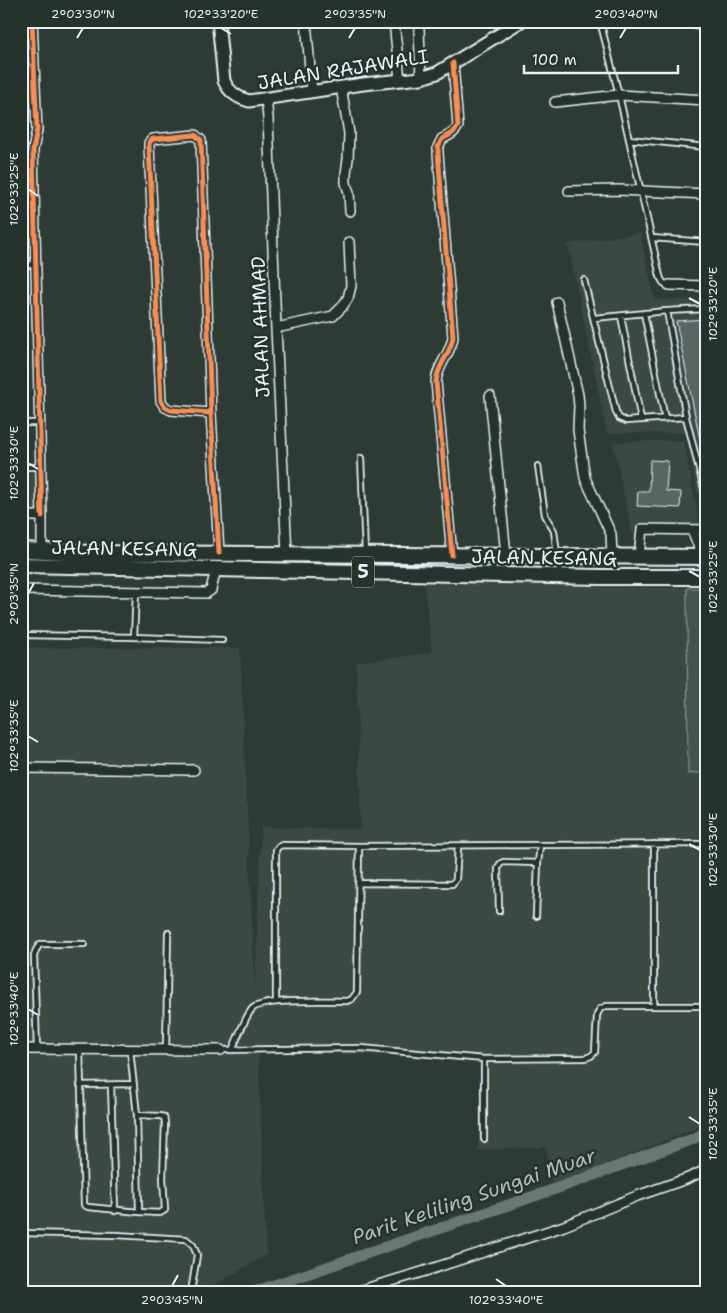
<svg xmlns="http://www.w3.org/2000/svg" width="727" height="1313" font-family="'Shantell Sans',sans-serif">
<style>
.built{fill:#3b4843}
.green{fill:#45524e;stroke:#96a2a3}
.lines{fill:none;stroke-linecap:round;stroke-linejoin:round}
.canal{stroke:#6b7775;stroke-width:11}
.building{fill:#596563;stroke:#e8f1f8}
.service-casing{stroke:#e8f1f8;stroke-width:8}
.minor-casing{stroke:#e8f1f8;stroke-width:12}
.tertiary-casing{stroke:#e8f1f8;stroke-width:15}
.primary-casing{stroke:#e8f1f8;stroke-width:18}
.service{stroke:#26332d;stroke-width:4.5}
.minor{stroke:#26332d;stroke-width:9}
.tertiary{stroke:#26332d;stroke-width:11}
.primary{stroke:#26332d;stroke-width:14}
.cycleway-casing{stroke:#26332d;stroke-width:8}
.cycleway{stroke:#f78f57;stroke-width:5}
.ticks{fill:none;stroke:#e8f1f8;stroke-width:2}
.labels{text-anchor:middle;stroke-width:5;stroke-linejoin:round;paint-order:stroke}
.shield{fill:#26332d;stroke:#aeb8bb;stroke-width:1}
.shield-label{font-size:18px;font-weight:bold;fill:#e8f1f8}
.street-label{font-size:19px;fill:#e8f1f8;stroke:#26332d}
.water-label{font-size:20px;font-style:italic;fill:#b0babd;stroke:#26332d}
.neatline{fill:none;stroke:#e8f1f8;stroke-width:2}
.ticks-label{font-size:12px;text-anchor:middle;fill:#e8f1f8}
</style>
<rect width="100%" height="100%" fill="#2e3b35"/>
<filter id="ink" filterUnits="userSpaceOnUse"><feTurbulence type="fractalNoise" baseFrequency=".02" numOctaves="2"/><feDisplacementMap in="SourceGraphic" scale="10" xChannelSelector="R" yChannelSelector="G"/><feConvolveMatrix kernelMatrix="1 2 1 2 8 2 1 2 1" color-interpolation-filters="sRGB"/></filter>
<g filter="url(#ink)">
<path class="built" d="M640,233L655,300H706V540L686,433H607L568,244Z
M684,440L701,534L632,533L613,442Z
M21,464H37L39,520L21,519Z
M424,583L687,588L688,773L706,772V1124L552,1186L546,1147L478,1150L481,1060L258,1050L266,1255L202,1292H21V648H240L255,990L261,827L361,830L356,662L432,653Z"/>
<path class="green" d="M687,588H706V772L688,774Z"/>
<g class="lines">
<path class="canal" d="M254,1292L561,1187L693,1139L706,1132"/>
</g>
<path class="building" d="M706,319V449L702,450L676,321Z
M650,460L668,461L666,491L681,492L680,508L637,506L638,491H649Z"/>
<g class="lines">
<g class="service-casing">
<path id="service" d="M600,21L619,95L660,276C662,282 663,284 669,285
M629,139L706,147
M652,238L706,242
M21,266L36,264
M584,280L616,412L619,418L626,421L686,417
M667,311L686,417L706,497
M644,313L665,419
M621,316L641,420
M594,318L667,311L706,309
M21,423H40
M361,458L365,553
M538,466L545,515L554,531L557,554
M21,467H41
M21,635L134,637L222,640
M134,637L136,592
M654,844V1006
M358,883L452,884L456,879L458,846
M499,911L498,868L500,864L503,862L538,863L540,845
M536,916L538,863
M276,1002V850L278,847L282,845L359,846
M37,1049L34,956L36,950L40,944H84
M80,1050L84,1205L88,1207L139,1212L137,1115L130,1050
M166,1050L168,933
M221,1050L361,1048L484,1059L585,1058L591,1056L595,1052L597,1015L600,1009L606,1006H706
M232,1050C237,1040 245,1017 252,1009C261,998 330,1001 347,1001L352,999L357,992L359,846L706,844
M80,1085L134,1084
M111,1085L115,1211
M137,1115L160,1116L164,1117L165,1122L163,1178L165,1210L160,1213L139,1212
M484,1139V1059
M21,1233L116,1235L186,1239L193,1245L197,1255L191,1292"/>
</g>
<g class="minor-casing">
<path id="minor" d="M32,21L37,130L33,150L42,516
M306,21L312,92
M394,21L400,80
M419,29L421,78
M341,87L349,133L348,159L346,173V183L349,193L350,211
M266,98L268,118L276,328L287,554
M555,102L619,95L706,100
M569,191L619,190L706,194
M669,285L706,286
M557,302L578,395L579,406L578,430L585,478L611,534L612,556
M276,328L333,316L342,307L348,298L351,286L349,242
M490,396L506,555
M211,413L171,410L165,407L161,401L149,146V143L153,139L195,135L201,140L211,413L219,553
M21,516H42V550
M692,530L703,557
M452,555L436,382C437,365 451,354 453,337L438,153V147L442,139C449,135 454,134 458,126L453,63
M639,556L642,529L706,530
M21,590L207,593L211,590L216,569
M21,768L194,770
M21,1049L221,1050
M355,1292L422,1272L564,1226L637,1196L686,1179L706,1170"/>
</g>
<g class="tertiary-casing">
<path id="tertiary" d="M218,21L224,81C229,92 237,98 249,101L363,84L421,78L437,73L521,21
M670,21L706,22"/>
</g>
<g class="primary-casing">
<path id="primary" d="M21,550L92,553L706,557
M21,565L601,577H706"/>
</g>
<use href="#service" class="service"/>
<use href="#minor" class="minor"/>
<use href="#tertiary" class="tertiary"/>
<use href="#primary" class="primary"/>
<g class="cycleway-casing">
<path id="cycleway" d="M32,21L37,130L33,150L42,516
M211,413L171,410L165,407L161,401L149,146V143L153,139L195,135L201,140L211,413L219,553
M452,555L436,382C437,365 451,354 453,337L438,153V147L442,139C449,135 454,134 458,126L453,63"/>
</g>
<use href="#cycleway" class="cycleway"/>
</g>
</g>
<path class="ticks" d="M221,28L231,34M77,38L83,28M349,38L355,28M620,38L626,28M28,189L38,196M689,298L700,304M28,463L38,469M689,571L700,577M28,594L34,583M28,736L38,742M689,844L700,850M28,1009L38,1015M689,1117L700,1124M496,1279L506,1286M172,1286L178,1275"/>
<g class="labels">
<rect class="shield" x="352" y="556.5" width="22" height="31" rx="4"/>
<g class="shield-label">
<text x="363" y="578">5</text>
</g>
<g class="street-label">
<text transform="translate(343 69) rotate(-9)" y="7">JALAN RAJAWALI</text>
<text transform="translate(260 327) rotate(-92)" y="7">JALAN AHMAD</text>
<text transform="translate(124 548) rotate(1)" y="7">JALAN KESANG</text>
<text transform="translate(544 557) rotate(1)" y="7">JALAN KESANG</text>
</g>
<g class="water-label">
<text transform="translate(474 1196) rotate(-19)" y="7">Parit Keliling Sungai Muar</text>
</g>
</g>
<rect width="727" height="1313" fill="none" stroke="#26332d" stroke-width="55"/>
<path d="M524 65v8h154v-8" fill="none" stroke="#e8f1f8" stroke-width="2.5"/>
<text x="532" y="65" font-size="15" fill="#e8f1f8" stroke="#26332d" stroke-width="4" paint-order="stroke">100 m</text>
<rect x="28" y="28" width="672" height="1258" class="neatline"/>
<g class="ticks-label">
<text x="83" y="18">2°03'30"N</text>
<text x="221" y="18">102°33'20"E</text>
<text x="355" y="18">2°03'35"N</text>
<text x="626" y="18">2°03'40"N</text>
<text transform="translate(14 189) rotate(-90)" y="4">102°33'25"E</text>
<text transform="translate(713 304) rotate(-90)" y="4">102°33'20"E</text>
<text transform="translate(14 463) rotate(-90)" y="4">102°33'30"E</text>
<text transform="translate(713 577) rotate(-90)" y="4">102°33'25"E</text>
<text transform="translate(14 594) rotate(-90)" y="4">2°03'35"N</text>
<text transform="translate(14 736) rotate(-90)" y="4">102°33'35"E</text>
<text transform="translate(713 850) rotate(-90)" y="4">102°33'30"E</text>
<text transform="translate(14 1009) rotate(-90)" y="4">102°33'40"E</text>
<text transform="translate(713 1124) rotate(-90)" y="4">102°33'35"E</text>
<text x="172" y="1304">2°03'45"N</text>
<text x="506" y="1304">102°33'40"E</text>
</g>
</svg>
